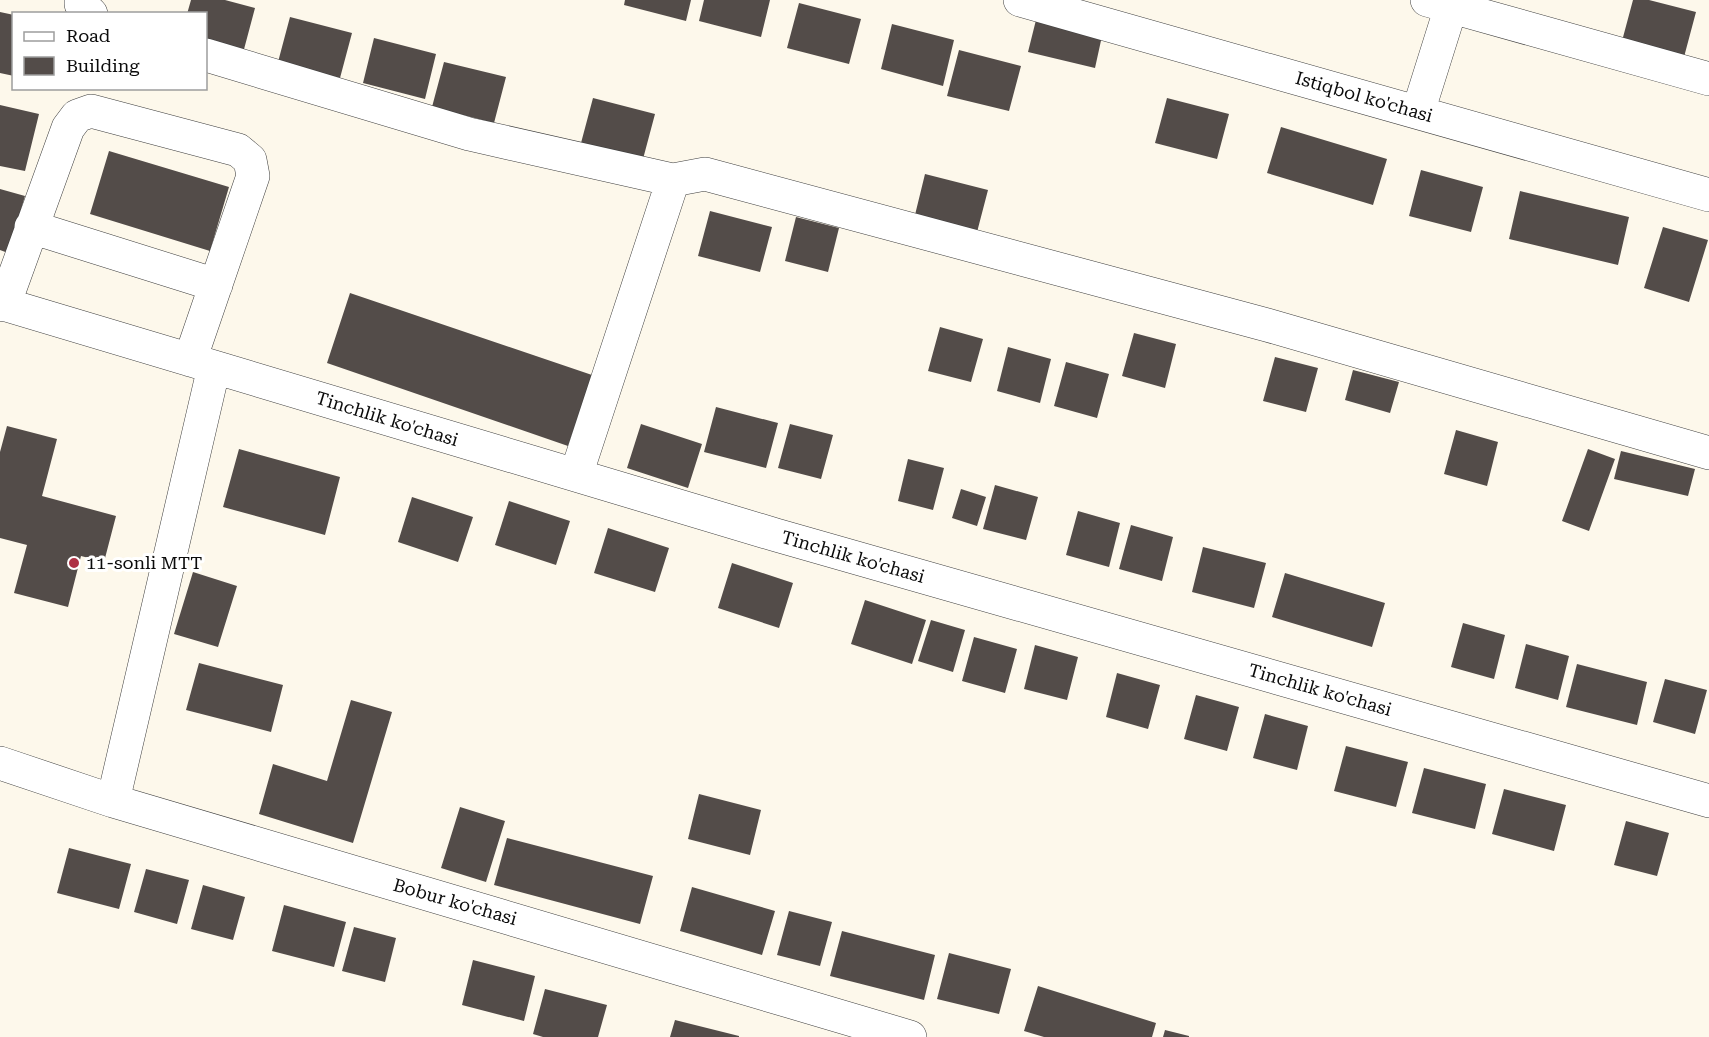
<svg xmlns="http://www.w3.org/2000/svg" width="1709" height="1037" font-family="'Roboto Serif',serif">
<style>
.building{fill:#534c49}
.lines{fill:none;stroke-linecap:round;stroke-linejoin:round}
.minor-casing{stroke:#3e3e3e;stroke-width:34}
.minor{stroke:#fff;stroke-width:33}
.poi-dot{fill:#ae3144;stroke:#fff;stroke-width:2}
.labels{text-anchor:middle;stroke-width:6;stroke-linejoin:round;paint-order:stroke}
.street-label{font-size:18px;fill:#0b0b0b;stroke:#fff}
.poi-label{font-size:18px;fill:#0b0b0b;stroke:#fff;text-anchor:start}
</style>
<rect width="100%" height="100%" fill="#fdf8eb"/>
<path class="building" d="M191,0H225L255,8L243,53L206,43V14H187Z
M625,0H691L686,21L624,5Z
M704,0H770L761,37L699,21Z
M1633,0H1649L1696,12L1684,57L1622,41Z
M799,3L861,19L849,64L787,48Z
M0,12L14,15V76L0,73Z
M290,17L352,33L340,78L278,62Z
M1036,20L1102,36L1095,68L1028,52Z
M892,24L954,40L943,86L881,69Z
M374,38L436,54L425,99L363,83Z
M959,50L1021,66L1009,111L947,96Z
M444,62L506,77L494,123L432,107Z
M593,98L655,114L643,159L581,143Z
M1167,98L1229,114L1217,159L1155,143Z
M0,105L39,114L25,171L0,166Z
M1281,127L1387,159L1373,205L1267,173Z
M109,151L229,187L210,251L90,214Z
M1421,170L1483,187L1471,232L1409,216Z
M925,174L988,190L976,236L914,219Z
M0,189L25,196L8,253L0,250Z
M1520,191L1629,217L1618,265L1509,239Z
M710,211L772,227L760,272L698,256Z
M796,217L839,228L828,272L785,261Z
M1663,227L1708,240L1689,302L1644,288Z
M350,293L592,375L568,446L327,363Z
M940,327L983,339L971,382L928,371Z
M1134,333L1176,344L1165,388L1122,376Z
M1008,347L1051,359L1040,403L997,391Z
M1275,357L1318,368L1306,412L1263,401Z
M1066,362L1109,374L1097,418L1054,406Z
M1353,370L1399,382L1390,413L1345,400Z
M716,407L778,423L766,468L704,452Z
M641,424L702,444L688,488L627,468Z
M790,424L833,435L821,479L778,468Z
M7,426L57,439L42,496L116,516L104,562L81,556L68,607L14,593L27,545L0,538V452Z
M1456,430L1498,442L1487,486L1444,474Z
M239,449L340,477L325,535L223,507Z
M1588,449L1615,459L1589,531L1562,521Z
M1621,451L1695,469L1688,496L1614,479Z
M908,459L944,468L933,510L898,501Z
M995,485L1038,497L1026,540L983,529Z
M961,489L986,497L977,526L952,518Z
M412,497L473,517L458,562L398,542Z
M509,501L570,521L556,565L495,545Z
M1078,511L1120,523L1109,567L1066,555Z
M1131,525L1173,537L1162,581L1119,569Z
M608,528L669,548L655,592L594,573Z
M1203,547L1266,563L1254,608L1192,592Z
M732,563L793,583L779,628L718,608Z
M193,572L237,586L218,647L174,634Z
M1285,573L1385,603L1372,647L1272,617Z
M865,600L926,620L912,664L851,644Z
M931,620L965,630L953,672L918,661Z
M1463,623L1505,635L1494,679L1451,667Z
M974,637L1017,649L1005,693L962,681Z
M1526,644L1569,656L1558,700L1515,688Z
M1035,645L1078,657L1067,700L1024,689Z
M199,663L283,685L271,732L186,710Z
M1577,664L1647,682L1637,725L1566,707Z
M1117,673L1160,685L1148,729L1106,717Z
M1665,679L1707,690L1695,734L1653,722Z
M1196,695L1239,707L1227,751L1184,739Z
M351,700L392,712L353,843L259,814L273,764L327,781Z
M1265,714L1308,726L1297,770L1253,758Z
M1346,746L1408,762L1396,807L1334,791Z
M1424,768L1486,784L1475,829L1412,813Z
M1504,789L1566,805L1554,851L1492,834Z
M699,794L761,810L750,855L688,839Z
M460,807L505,821L486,882L441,868Z
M1626,821L1669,833L1657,876L1614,865Z
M507,838L653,876L640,924L494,885Z
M69,848L131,864L119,909L57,893Z
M146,869L189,880L177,924L134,912Z
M203,885L245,897L233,940L191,929Z
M692,887L775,911L762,955L680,931Z
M284,905L346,922L334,967L272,951Z
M789,911L832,922L820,966L777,955Z
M354,927L396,938L385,982L342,971Z
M842,931L935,955L924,1000L830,976Z
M949,953L1011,969L999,1014L937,999Z
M473,960L535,976L524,1021L462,1005Z
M1038,986L1156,1023L1152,1037H1044L1024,1031Z
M545,989L607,1005L598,1037H543L533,1034Z
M675,1020L739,1036V1037H670Z
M1165,1030L1189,1036V1037H1163Z"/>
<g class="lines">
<g class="minor-casing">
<path id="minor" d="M81,0V4L91,14
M1020,0L1709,195
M1427,0L1709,79
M206,55L469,134L673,180L705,174L1267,325L1709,453
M1418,112L1451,7
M31,227L216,285
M0,303L776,535L1709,801
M4,305L68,128L77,116L91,111L238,150L250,160L253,176L190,360
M576,475L673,180
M0,763L113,801L910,1037
M113,801L214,367"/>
</g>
<use href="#minor" class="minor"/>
</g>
<circle class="poi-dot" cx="74" cy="563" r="6"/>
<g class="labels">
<g class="street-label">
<text transform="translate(1364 97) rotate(16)" y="6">Istiqbol ko'chasi</text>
<text transform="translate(387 419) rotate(17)" y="6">Tinchlik ko'chasi</text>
<text transform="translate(853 557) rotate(16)" y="6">Tinchlik ko'chasi</text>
<text transform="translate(1320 690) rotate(16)" y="6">Tinchlik ko'chasi</text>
<text transform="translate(455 902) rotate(16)" y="6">Bobur ko'chasi</text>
</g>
<g class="poi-label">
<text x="86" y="569">11-sonli MTT</text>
</g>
</g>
<rect x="12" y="12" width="195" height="78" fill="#ffffff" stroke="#9d9d9d" stroke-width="1.5"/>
<rect x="24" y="32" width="30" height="9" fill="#ffffff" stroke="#9d9d9d" stroke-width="1.5"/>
<text x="66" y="42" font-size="18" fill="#0b0b0b">Road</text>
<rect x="24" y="57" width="30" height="18" fill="#534c49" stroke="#9d9d9d" stroke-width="1.5"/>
<text x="66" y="72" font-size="18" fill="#0b0b0b">Building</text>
</svg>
